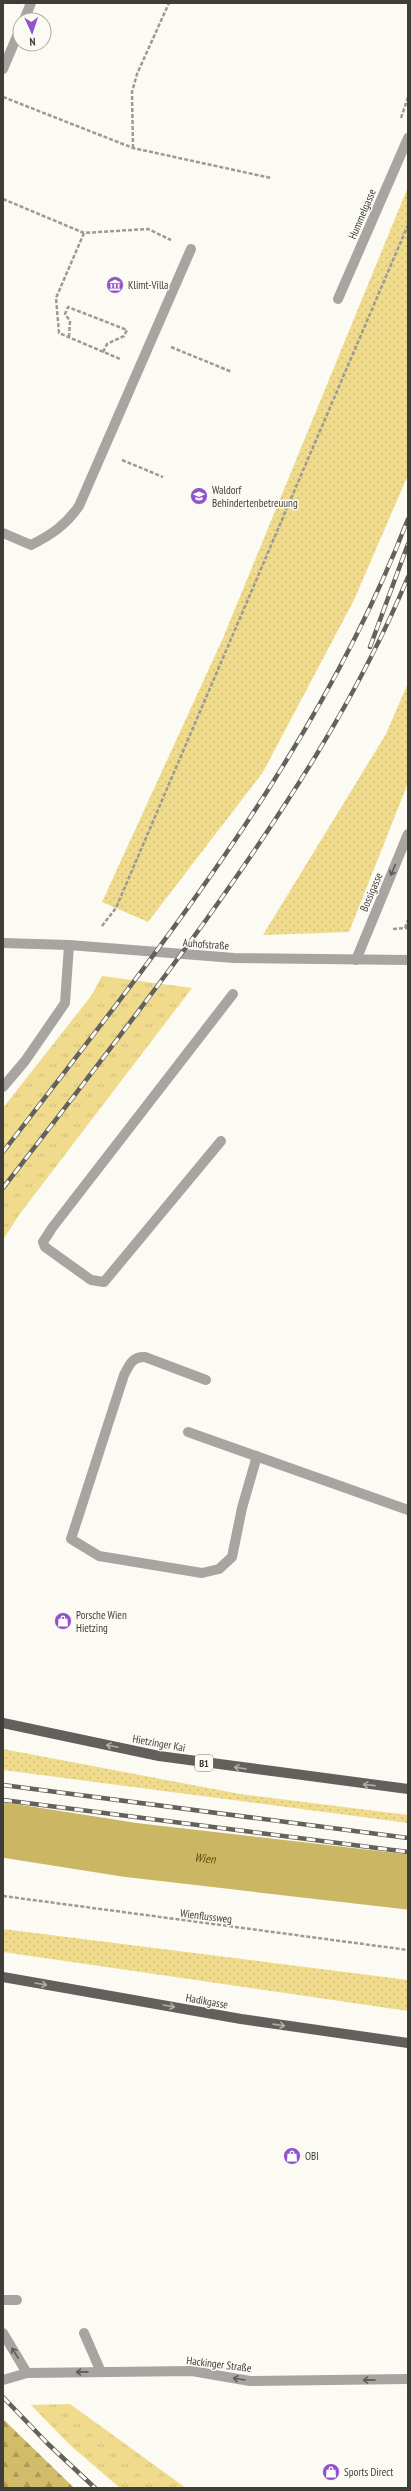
<svg xmlns="http://www.w3.org/2000/svg" width="411" height="2491" font-family="'PT Sans Narrow',sans-serif">
<style>
.grass{fill:url(#grass-tufts)}
.forest{fill:url(#forest-firs)}
.garden{fill:url(#garden-dots)}
.lines{fill:none;stroke-linecap:round;stroke-linejoin:round}
.river{stroke:#cbb664;stroke-width:55}
.path{stroke:#9b9a95;stroke-width:2.5;stroke-dasharray:4 2;stroke-linecap:butt}
.service{stroke:#a6a5a2;stroke-width:10}
.minor{stroke:#a6a5a2;stroke-width:10}
.tertiary{stroke:#a6a5a2;stroke-width:10}
.primary{stroke:#62605c;stroke-width:10}
.rail-casing{stroke:#62615d;stroke-width:4.5}
.rail{stroke:#fbfaf3;stroke-width:3;stroke-dasharray:9;stroke-linecap:butt}
.oneway{stroke:#5d5c59}
.oneway2{stroke:#aeada8}
.labels{text-anchor:middle;stroke-width:3;stroke-linejoin:round;paint-order:stroke}
.shield{fill:#fbfaf3;stroke:#777672;stroke-width:1}
.shield-label{font-size:10px;font-weight:bold;fill:#3e3d3a}
.street-label{font-size:11px;fill:#3e3d3a;stroke:#fbfaf3}
.poi-label{font-size:11px;fill:#3e3d3a;stroke:#fbfaf3;text-anchor:start}
.water-label{font-size:12px;font-style:italic;fill:#5b4d0b;stroke:#fbfaf3}
</style>
<defs>
<pattern id="grass-tufts" width="24" height="20" patternUnits="userSpaceOnUse"><rect width="24" height="20" fill="#f0db8c"/><path d="M3 7l-1-3M5 7V3M7 7l1-3M15 17l-1-3M17 17v-4M19 17l1-3" fill="none" stroke="#cfbd7a"/></pattern>
<pattern id="forest-firs" width="22" height="20" patternUnits="userSpaceOnUse"><rect width="22" height="20" fill="#d2bc6a"/><path d="M5 1l3.5 6h-7zM16 11l3.5 6h-7z" fill="#ac9a58"/></pattern>
<pattern id="garden-dots" width="8" height="8" patternUnits="userSpaceOnUse"><rect width="8" height="8" fill="#f0db8c"/><path d="M2 2h.1M6 6h.1" fill="none" stroke="#cfbd7a" stroke-width="1.8" stroke-linecap="round"/></pattern>
</defs>
<rect width="100%" height="100%" fill="#fbfaf3"/>
<path class="grass" d="M102,976L192,988L19,1215L3,1240V1108L91,996Z
M70,2404L186,2488H120L70,2445L31,2405Z"/>
<path class="forest" d="M3,2419L67,2481L74,2488H3Z"/>
<path class="garden" d="M408,187V475L354,600L263,772L148,922L102,902L223,638Z
M408,683V783L349,932L263,935L386,734Z
M3,1749L240,1794L408,1815V1823L3,1770Z
M3,1929L408,1980V2011L3,1952Z"/>
<g class="lines">
<path class="river" id="s1" d="M3,1830L131,1850L408,1882"/>
<path class="path" d="M3,97L133,148L271,178
M401,118L408,97
M133,148L132,92L137,74L169,3
M3,199L84,233L148,229L171,240
M84,233L56,298L59,333L120,359
M69,337L70,321L65,314L68,307L127,330L124,336L107,344L103,352
M171,347L232,372
M122,460L163,477
M102,926L116,908L408,225
M405,928L408,920
M393,929L408,928
M3,1896L408,1950"/>
<path class="service" d="M3,533L31,545C51,535 66,525 79,506L191,249
M3,1087L25,1061L65,1003L69,945
M221,1141L104,1282L91,1280L45,1247L43,1242L52,1228L233,994
M206,1380L145,1357C132,1356 129,1366 124,1375L71,1539L99,1556L202,1573L219,1569L232,1557L242,1508L257,1456
M188,1432L408,1510
M3,2300H17
M84,2333L101,2372"/>
<path class="minor" d="M24,20L31,3
M3,69L20,29
M338,299L408,138
M356,960L408,834
M3,2333L27,2373
M3,2380L27,2373L192,2371L250,2381L408,2379"/>
<path class="tertiary" d="M3,943L69,945L234,958L408,960"/>
<path class="primary" d="M3,1723L159,1756L408,1789
M3,1977L241,2019L408,2043"/>
<g class="rail-casing">
<path id="rail" d="M370,647L408,544
M3,1152C156,953 317,755 408,519
M3,1188C72,1099 140,1011 206,920C283,812 357,700 408,577
M3,1785L408,1838
M3,1800L408,1852
M3,2397L47,2443L95,2488"/>
</g>
<use href="#rail" class="rail"/>
</g>
<defs><path id="oneway-shaft" d="M-6 0H5M1.5-3L5.5 0L1.5 3" fill="none" stroke-width="1.6" stroke-linecap="round" stroke-linejoin="round"/></defs>
<g class="oneway">
<use href="#oneway-shaft" transform="translate(393 870) rotate(113)"/>
<use href="#oneway-shaft" transform="translate(15 2353) rotate(-122)"/>
<use href="#oneway-shaft" transform="translate(82 2372) rotate(179)"/>
<use href="#oneway-shaft" transform="translate(239 2379) rotate(-171)"/>
<use href="#oneway-shaft" transform="translate(369 2380) rotate(179)"/>
</g>
<g class="oneway2">
<use href="#oneway-shaft" transform="translate(112 1746) rotate(-168)"/>
<use href="#oneway-shaft" transform="translate(240 1768) rotate(-172)"/>
<use href="#oneway-shaft" transform="translate(369 1785) rotate(-174)"/>
<use href="#oneway-shaft" transform="translate(41 1984) rotate(10)"/>
<use href="#oneway-shaft" transform="translate(169 2006) rotate(10)"/>
<use href="#oneway-shaft" transform="translate(279 2025) rotate(8)"/>
</g>
<defs>
<g id="museum-disc" transform="scale(0.9)"><circle r="9.5" fill="#9053c9" stroke="#fbfaf3"/><path d="M0-6L6-3V-2H-6V-3ZM-5-1h2V3h-2ZM-1-1h2V3h-2ZM3-1h2V3H3ZM-6 4H6V6H-6Z" fill="#fff"/></g>
<g id="school-disc" transform="scale(0.9)"><circle r="9.5" fill="#9053c9" stroke="#fbfaf3"/><path d="M0-5L7-2L0 1L-7-2ZM-4 1L0 2.5L4 1V4Q0 6-4 4Z" fill="#fff"/></g>
<g id="shop-disc" transform="scale(0.9)"><circle r="9.5" fill="#9053c9" stroke="#fbfaf3"/><path d="M-5-2.5h2.3a2.7 3.5 0 0 1 5.4 0H5L5.5 6h-11ZM-1.5-2.5h3a1.5 2.3 0 0 0-3 0Z" fill="#fff"/></g>
</defs>
<g fill-rule="evenodd">
<use href="#museum-disc" x="115" y="285"/>
<use href="#school-disc" x="199" y="496"/>
<use href="#shop-disc" x="63" y="1621"/>
<use href="#shop-disc" x="292" y="2156"/>
<use href="#shop-disc" x="331" y="2472"/>
</g>
<g class="labels">
<rect class="shield" x="195" y="1755" width="18" height="16" rx="3"/>
<g class="shield-label">
<text x="204" y="1767">B1</text>
</g>
<g class="street-label">
<text transform="translate(362 214) rotate(-67)" y="4">Hummelgasse</text>
<text transform="translate(371 892) rotate(-67)" y="4">Bossigasse</text>
<text transform="translate(206 944) rotate(4)" y="4">Auhofstraße</text>
<text transform="translate(159 1743) rotate(10)" y="4">Hietzinger Kai</text>
<text transform="translate(206 1916) rotate(7)" y="4">Wienflussweg</text>
<text transform="translate(207 2001) rotate(10)" y="4">Hadikgasse</text>
<text transform="translate(219 2364) rotate(7)" y="4">Hackinger Straße</text>
</g>
<g class="poi-label">
<text x="128" y="289">Klimt-Villa</text>
<text x="212" y="494">Waldorf<tspan x="212" dy="13">Behindertenbetreuung</tspan></text>
<text x="76" y="1619">Porsche Wien<tspan x="76" dy="13">Hietzing</tspan></text>
<text x="305" y="2160">OBI</text>
<text x="344" y="2476">Sports Direct</text>
</g>
<g class="water-label">
<text dy="4" stroke="none"><textPath href="#s1" startOffset="204">Wien</textPath></text>
</g>
</g>
<rect width="411" height="2491" fill="none" stroke="#3e3d3a" stroke-width="8"/>
<g transform="translate(32 32) rotate(177)"><circle r="19" fill="#fbfaf3" stroke="#afaea9"/>
<path d="M0-3L7 15L0 10L-7 15Z" fill="#9053c9"/>
<text y="-6" font-size="11" font-weight="bold" text-anchor="middle" fill="#3e3d3a">N</text>
</g>
</svg>
